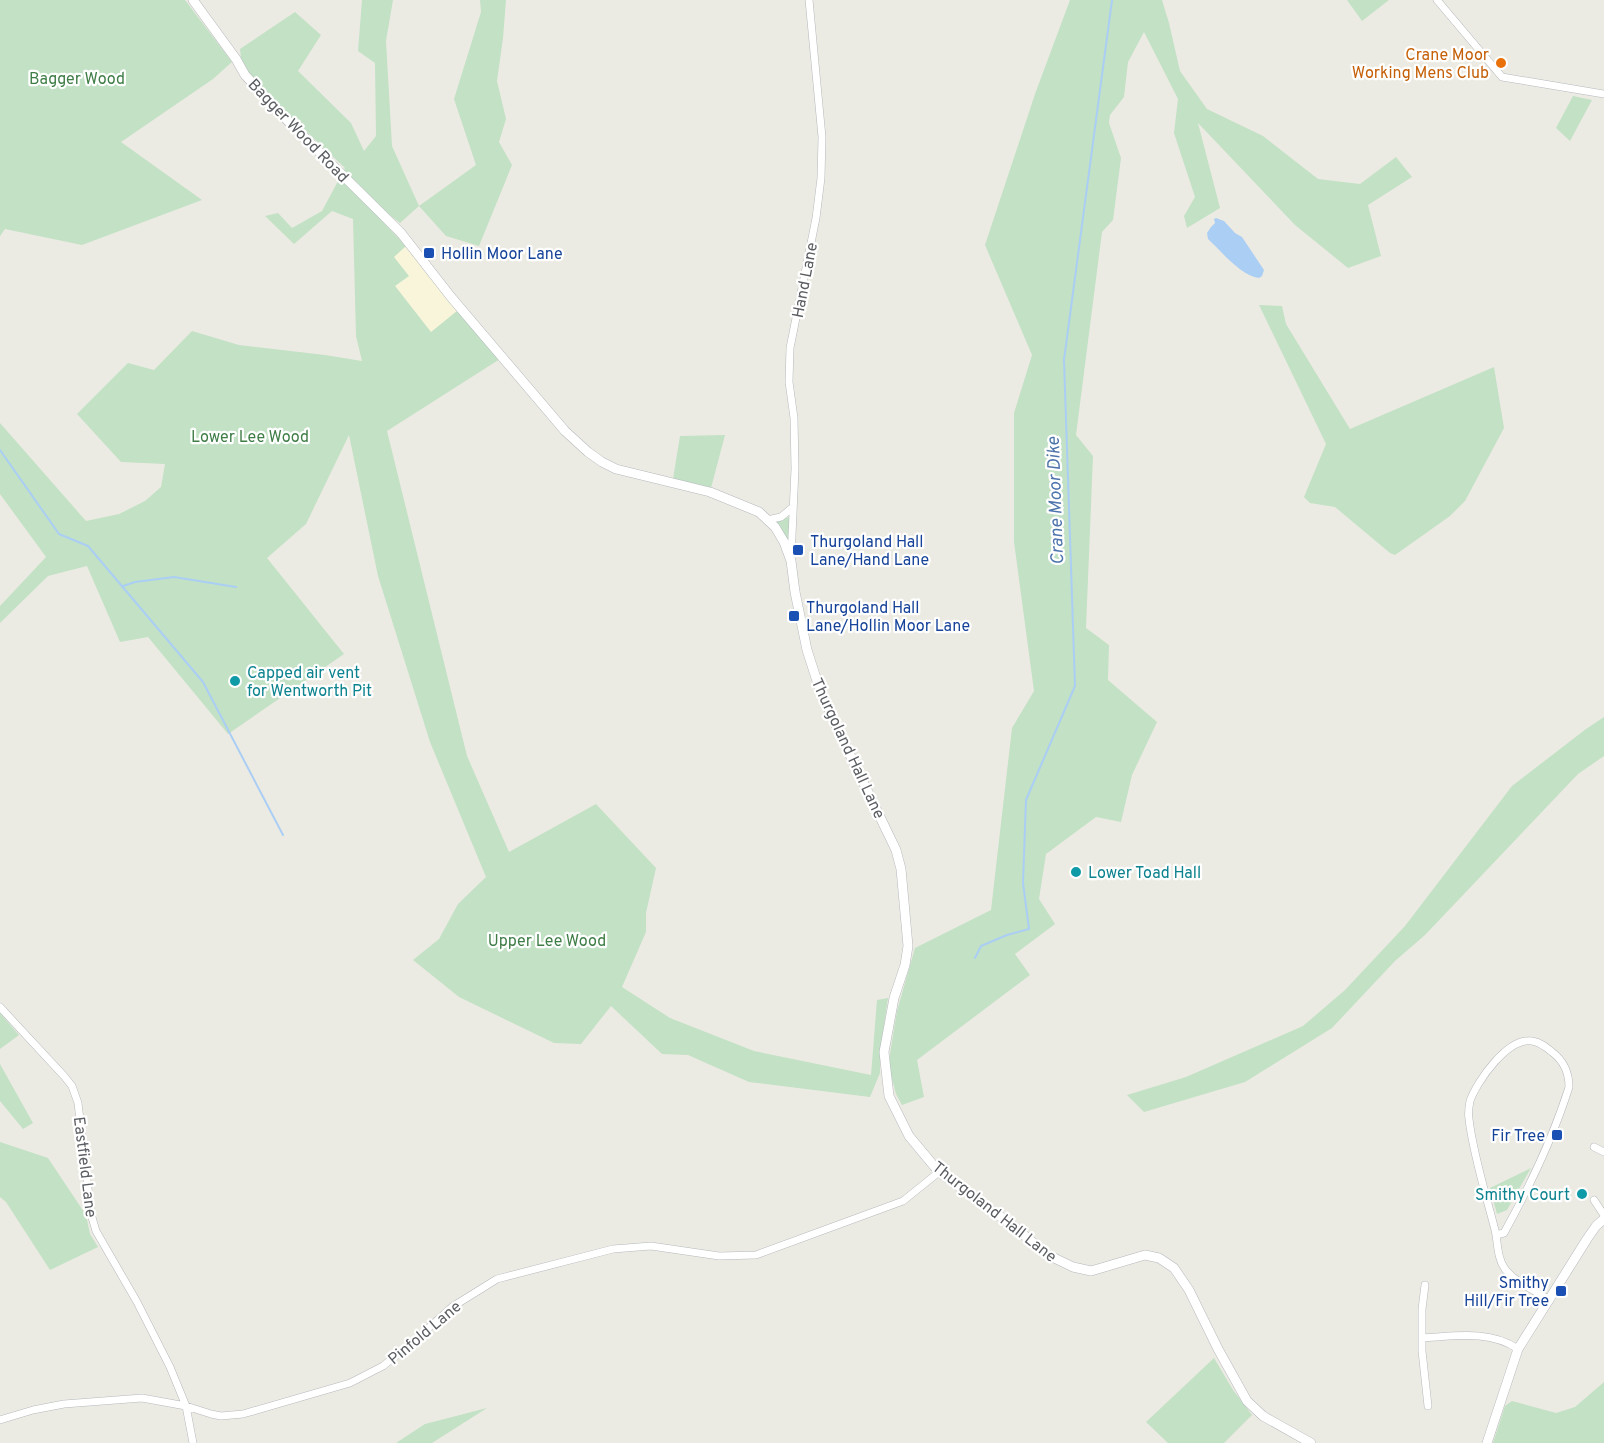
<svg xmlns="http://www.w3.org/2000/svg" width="1604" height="1443" font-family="Overpass,sans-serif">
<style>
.commercial{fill:#f9f5db}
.green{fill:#c2e1c5}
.water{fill:#abcef4}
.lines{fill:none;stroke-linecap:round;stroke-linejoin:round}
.stream{stroke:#abcef4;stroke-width:2}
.minor-casing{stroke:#b5b8bc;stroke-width:8}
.tertiary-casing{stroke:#b5b8bc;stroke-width:10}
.minor{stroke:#fff;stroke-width:7}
.tertiary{stroke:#fff;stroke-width:9}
.food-dot{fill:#e8710a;stroke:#fff;stroke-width:2}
.transit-dot{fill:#1a4fb4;stroke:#fff;stroke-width:2}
.culture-dot{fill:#0f9aa8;stroke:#fff;stroke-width:2}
.labels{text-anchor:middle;stroke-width:4.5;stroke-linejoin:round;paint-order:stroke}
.food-label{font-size:16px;fill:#c56008;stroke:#fff;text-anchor:end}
.park-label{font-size:16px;fill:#3f7d47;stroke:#fff}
.street-label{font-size:16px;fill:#5b5e62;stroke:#fff}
.transit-label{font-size:16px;fill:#164399;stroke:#fff;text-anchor:start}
.culture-label{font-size:16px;fill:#0d838f;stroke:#fff;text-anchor:start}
.water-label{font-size:18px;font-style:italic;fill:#4e74ac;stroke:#fff}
</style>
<rect width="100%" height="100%" fill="#ecebe3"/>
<path class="commercial" d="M406,246L457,311L431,333L395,286L393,257Z"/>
<path class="green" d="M0,0H185L232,62L213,79L121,142L202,200L82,245L5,229L0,236Z
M362,0H393L386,41L392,146L419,206L476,165L454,99L481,12L480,0H506L503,38L497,81L506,119L499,142L512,165L479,246L446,236L419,206L400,223L387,213L381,220L406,246L394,257L409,276L395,286L431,332L457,311L500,359L387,431L467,756L509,852L596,804L656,868L646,913V932L622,987L670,1018L754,1051L871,1075L877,1000L888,998L880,1053V1073L870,1097L749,1082L688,1055L662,1054L611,1006L581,1044L554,1043L459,997L413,960L439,939L458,904L486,877L430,742L378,576L349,435L306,524L267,558L344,654L228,734L148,637L120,642L87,566L48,576L0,623V606L46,557L0,494V423L86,521L119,514L145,501L161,487L165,464L121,462L77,414L128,363L154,370L192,331L239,345L325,355L362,361L356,336L353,219L332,211L294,244L265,216L278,213L292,228L322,211L345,168L292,118L248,73L241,58L240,49L295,12L321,35L298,71L351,123L364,151L376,136L375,63L358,51Z
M1070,0H1162L1169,23L1180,71L1207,109L1263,136L1318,179L1360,184L1396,157L1412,177L1368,205L1381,256L1348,268L1295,225L1198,123L1220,208L1187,228L1184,216L1195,197L1174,133L1178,99L1144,32L1128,62L1124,97L1110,115L1109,123L1121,158L1113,220L1102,232L1076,435L1093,456L1086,628L1109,645L1108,680L1157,722L1132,775L1121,822L1096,817L1046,854L1039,899L1055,924L1015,954L1030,975L917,1060L924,1097L902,1105L896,1094L890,1071V1054L897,1011L915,948L991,910L1012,728L1034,691L1014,542V413L1032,355L985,245L1035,94Z
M1347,0H1389L1362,21Z
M1573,96L1592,100L1570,141L1556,128Z
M1259,305L1282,306L1286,324L1350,429L1494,367L1504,428L1465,501L1450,516L1395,555L1390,553L1335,507L1310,503L1304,497L1326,444Z
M725,435L711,488L673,479L680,436Z
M789,517V548L773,523Z
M1604,717V756L1578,774L1425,935L1395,961L1332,1028L1245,1082L1144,1112L1127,1095L1186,1077L1303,1026L1345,990L1405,926L1512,786L1586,729Z
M0,1013L19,1035L0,1049Z
M0,1064L33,1123L23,1129L0,1101Z
M0,1142L48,1158L86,1215L90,1234L98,1247L50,1270L6,1202L0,1197Z
M1531,1168L1507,1210L1497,1214L1490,1188Z
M1214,1358L1233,1390L1252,1415L1224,1443H1168L1146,1422Z
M1604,1382V1443H1493L1505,1406L1512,1401L1556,1413L1575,1407Z
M487,1408L432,1443H396L425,1424Z"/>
<path class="water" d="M1216,218L1224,221L1235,233L1242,237L1264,270L1262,276L1259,278C1241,276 1221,251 1208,239L1207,233L1211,227L1215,223L1214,219Z"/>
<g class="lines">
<path class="stream" d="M0,450L59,534L88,546L203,682L283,835
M123,586L135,582L174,577L236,587
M975,958L981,946L1007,935L1029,929L1023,883L1026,800L1075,686L1064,360L1112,0"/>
<g class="minor-casing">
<path id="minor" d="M1437,0L1502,77L1604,94
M767,520L781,517L793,507
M791,558L795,469L794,418L789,382L790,348L816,218L821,178L822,137L809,0
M0,1007L64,1076L72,1086L78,1103L91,1214L96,1231L137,1302L170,1367L186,1406L193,1443
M1594,1147L1604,1152
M1594,1200L1604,1215
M1496,1235L1504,1233C1530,1186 1553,1138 1569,1087C1569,1072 1564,1061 1552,1052C1546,1047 1540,1042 1532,1041C1508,1037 1477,1081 1470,1101C1469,1106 1468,1114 1469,1119C1473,1154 1486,1195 1495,1230C1498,1243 1497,1258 1505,1269C1516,1283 1536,1291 1550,1300
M1425,1285L1422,1309V1351L1428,1406
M1423,1338C1456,1336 1490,1330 1518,1349
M0,1420L33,1410L64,1404L142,1398L186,1406L211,1414L221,1416L243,1414L350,1383L383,1366L413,1342L452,1307L497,1279L613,1249L651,1246L719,1256L756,1255L903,1201L939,1172"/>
</g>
<g class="tertiary-casing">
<path id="tertiary" d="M193,0L236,59L245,75L289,122L401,233L451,297L565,431L588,452L602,462L616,469L710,492L759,512L775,527L784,542L791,561L795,592L807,650L818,684L837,728L896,850L901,869L908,946L905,965L894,998L884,1052L889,1096L909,1136L939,1172L1012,1225L1048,1255L1073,1267L1091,1271L1145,1255L1159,1258L1174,1268L1189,1290L1218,1349L1247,1401L1263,1416L1311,1443
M1487,1443L1518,1349L1587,1239L1596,1226L1604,1219"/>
</g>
<use href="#minor" class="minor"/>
<use href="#tertiary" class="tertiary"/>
</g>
<circle class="food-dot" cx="1501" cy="63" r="6"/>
<g class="transit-dot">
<rect x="423" y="247" width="12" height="12" rx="3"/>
<rect x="792" y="544" width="12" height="12" rx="3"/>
<rect x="788" y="610" width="12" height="12" rx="3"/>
<rect x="1551" y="1129" width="12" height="12" rx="3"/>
<rect x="1555" y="1285" width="12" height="12" rx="3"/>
</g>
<g class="culture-dot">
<circle cx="235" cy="681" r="6"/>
<circle cx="1076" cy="872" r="6"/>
<circle cx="1582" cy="1194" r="6"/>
</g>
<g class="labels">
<g class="food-label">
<text x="1489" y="60">Crane Moor<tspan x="1489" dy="18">Working Mens Club</tspan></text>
</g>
<g class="park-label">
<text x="77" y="84">Bagger Wood</text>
<text x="250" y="442">Lower Lee Wood</text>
<text x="547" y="946">Upper Lee Wood</text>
</g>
<g class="street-label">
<text transform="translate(299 130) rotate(46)" y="6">Bagger Wood Road</text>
<text transform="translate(804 280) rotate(-79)" y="6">Hand Lane</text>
<text transform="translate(849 748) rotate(65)" y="6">Thurgoland Hall Lane</text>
<text transform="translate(86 1167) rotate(83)" y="6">Eastfield Lane</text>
<text transform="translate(995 1211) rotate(38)" y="6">Thurgoland Hall Lane</text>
<text transform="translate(424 1332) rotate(-40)" y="6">Pinfold Lane</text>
</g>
<g class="transit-label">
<text x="441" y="259">Hollin Moor Lane</text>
<text x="810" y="547">Thurgoland Hall<tspan x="810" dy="18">Lane/Hand Lane</tspan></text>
<text x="806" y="613">Thurgoland Hall<tspan x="806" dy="18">Lane/Hollin Moor Lane</tspan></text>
<text x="1545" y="1141" text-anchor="end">Fir Tree</text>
<text x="1549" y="1288" text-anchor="end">Smithy<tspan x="1549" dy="18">Hill/Fir Tree</tspan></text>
</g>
<g class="culture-label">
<text x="247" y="678">Capped air vent<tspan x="247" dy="18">for Wentworth Pit</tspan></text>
<text x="1088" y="878">Lower Toad Hall</text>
<text x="1570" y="1200" text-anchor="end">Smithy Court</text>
</g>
<g class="water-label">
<text transform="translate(1055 501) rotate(-92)" y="6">Crane Moor Dike</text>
</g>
</g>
</svg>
